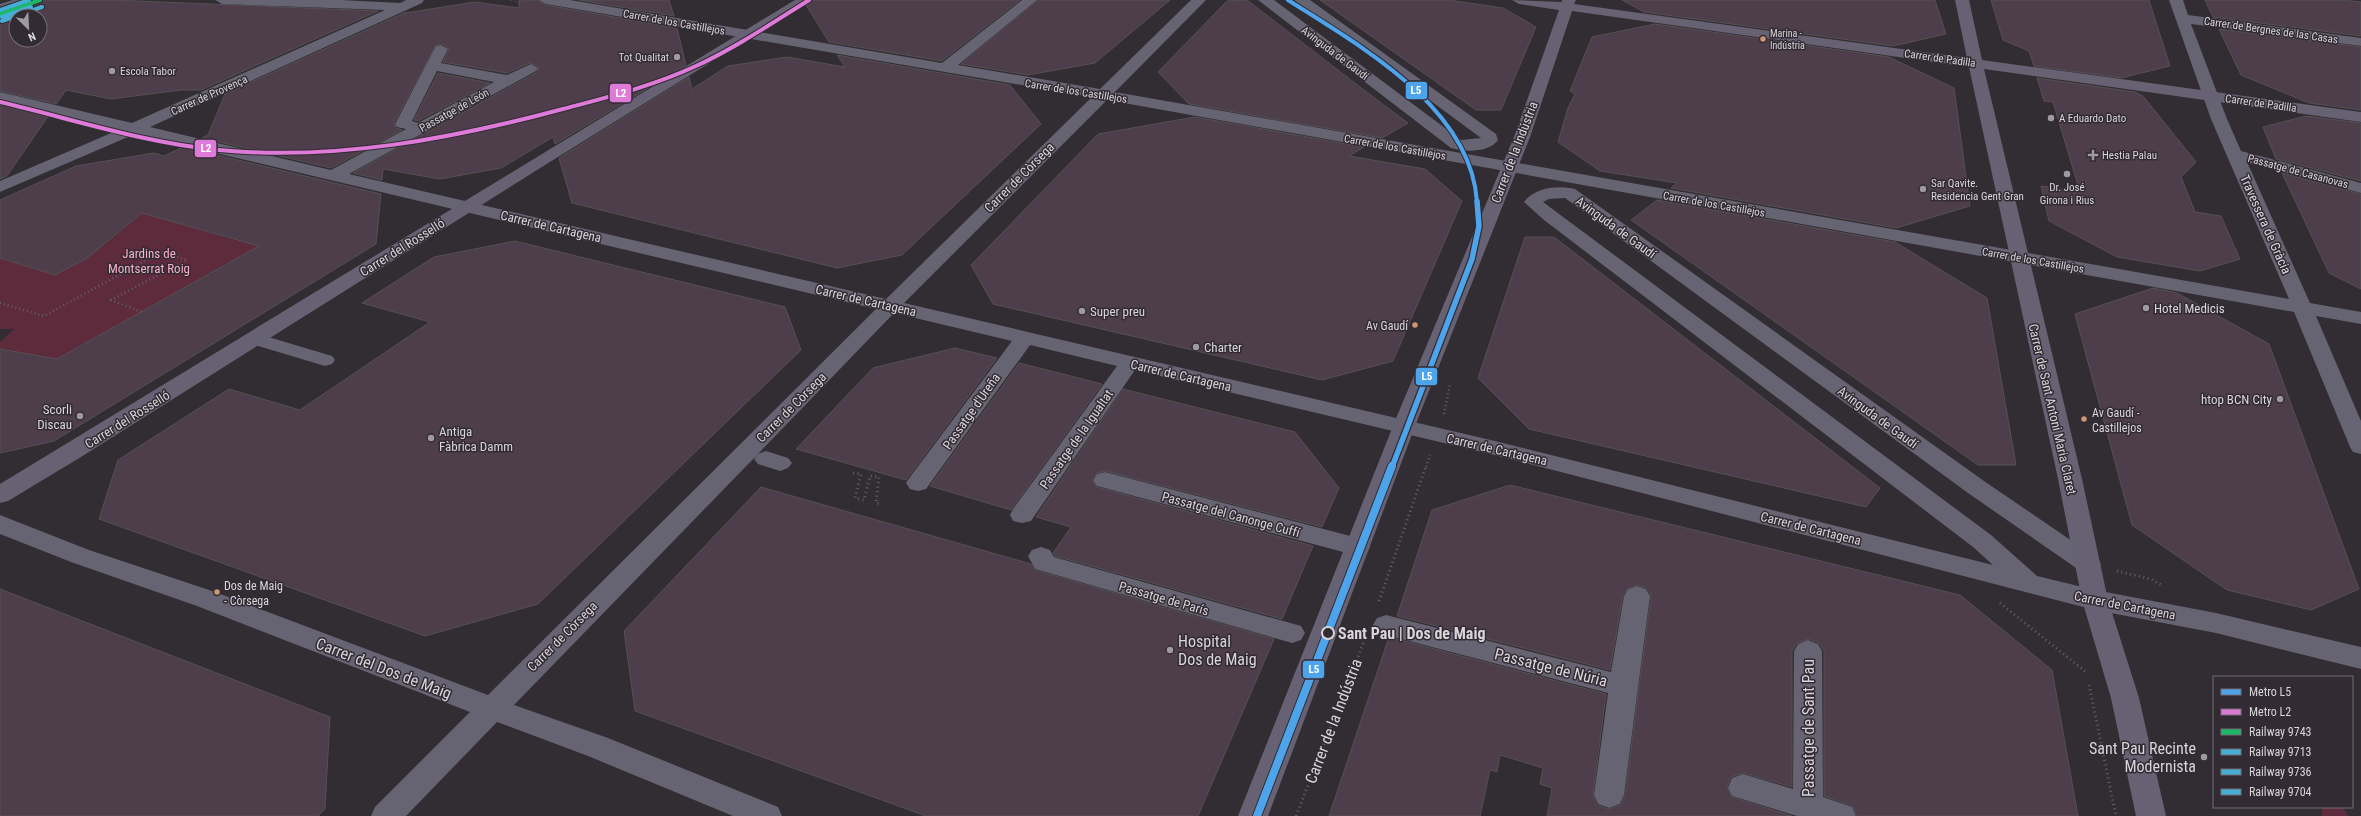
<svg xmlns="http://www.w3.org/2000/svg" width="2361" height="816" font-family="'Roboto Condensed',sans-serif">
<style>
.green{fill:#5e2b3d}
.building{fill:#4e3e4b;stroke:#545154;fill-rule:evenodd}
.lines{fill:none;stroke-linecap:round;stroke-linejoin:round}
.path-far2{stroke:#63606b;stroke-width:1.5;stroke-dasharray:0.5 2;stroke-linecap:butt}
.path-far1{stroke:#63606b;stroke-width:2.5;stroke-dasharray:1 3;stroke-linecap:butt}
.path{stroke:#63606b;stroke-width:3;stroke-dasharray:1 3.5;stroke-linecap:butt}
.minor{fill:#666372;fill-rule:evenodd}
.major{fill:#676273;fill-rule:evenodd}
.rail-1-casing{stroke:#322b34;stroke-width:6}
.rail-2-casing{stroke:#322b34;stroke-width:6}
.rail-3-casing{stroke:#322b34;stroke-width:6}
.rail-4-casing{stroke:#322b34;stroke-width:6}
.rail-1{stroke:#1ab867;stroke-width:4}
.rail-2{stroke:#46aed5;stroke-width:4}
.rail-3{stroke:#46aed5;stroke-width:4}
.rail-4{stroke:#46aed5;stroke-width:4}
.metro-1-far2-casing{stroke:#322b34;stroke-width:6}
.metro-1-far1-casing{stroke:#322b34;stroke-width:8}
.metro-1-casing{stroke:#322b34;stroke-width:10}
.metro-2-casing{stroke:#322b34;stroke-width:6}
.metro-1-far2{stroke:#4da4eb;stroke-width:4}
.metro-1-far1{stroke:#4da4eb;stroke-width:5.5}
.metro-1{stroke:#4da4eb;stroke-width:8}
.metro-2{stroke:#de7bd9;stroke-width:4}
.bus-dot{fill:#cd976f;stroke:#322b34;stroke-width:1.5}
.poi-dot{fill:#9e9aa0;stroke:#322b34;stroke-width:1.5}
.stop-dot{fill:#322b34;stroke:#d9d5db;stroke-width:2}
.labels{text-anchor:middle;stroke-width:3;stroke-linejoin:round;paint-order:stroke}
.far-bus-label{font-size:10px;fill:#d9d5db;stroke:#322b34;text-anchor:start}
.far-street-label{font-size:11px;fill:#d9d5db;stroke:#322b34}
.far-poi-label{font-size:11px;fill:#d9d5db;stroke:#322b34;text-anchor:start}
.bus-label{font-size:12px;fill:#d9d5db;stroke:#322b34;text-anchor:start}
.street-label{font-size:13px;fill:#d9d5db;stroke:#322b34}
.park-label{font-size:13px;fill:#f9b1c5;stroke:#322b34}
.poi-label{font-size:13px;fill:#d9d5db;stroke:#322b34;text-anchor:start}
.near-stop-label{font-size:16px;font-weight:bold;fill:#d9d5db;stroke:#322b34;text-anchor:start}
.near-poi-label{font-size:16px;fill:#d9d5db;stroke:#322b34;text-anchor:start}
.near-street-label{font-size:16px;fill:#d9d5db;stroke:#322b34}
.line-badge{stroke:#322b34;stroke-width:1.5}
.badge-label{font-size:11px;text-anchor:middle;font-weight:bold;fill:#fff}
</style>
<rect width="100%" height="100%" fill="#312d32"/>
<path class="green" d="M142,213L239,241L263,228L282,234L23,378L0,351V342L14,329H0V258L55,275L80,255L110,239Z
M2323,807H2343L2348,816H2321Z"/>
<path class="building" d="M34,0H114L378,11L201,90H181L111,99L66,90L56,104L0,91V14L31,4ZM16,16H40V40H16Z
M519,0H538L546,5L677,28L686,65L555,144L553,137L501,168L440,179L383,169L382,180L353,173L537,72L539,67L530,63L507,73L443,62L449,49L442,44L436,45L394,123L396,128L402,130L331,168L202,138L208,135L225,94L406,12L405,13L475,2L519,8Z
M579,0H669L674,16Z
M812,0H1020L942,61L829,42L806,5Z
M1038,0H1170L1095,63L1028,75L961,64Z
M1247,0L1360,87L1408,123L1382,138L1189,104L1158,72L1227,1Z
M1320,0H1448L1503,8L1536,27L1501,110H1476Z
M1622,0H1935L1946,34L1893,46L1644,12Z
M1991,0H2149L2170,66L2121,78L2034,66L2029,51L2003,40Z
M2205,0H2342L2361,2V36L2213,17Z
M1655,24L1889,57L1954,88L1970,206L1896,228L1671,188L1677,183L1600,171L1558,142L1568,108L1575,94L1570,91L1592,37Z
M2219,29L2361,47V110L2309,103L2241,75Z
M837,55L1010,85L1041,124L902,255L837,268L572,203L559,158L689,77L692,89L728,66L787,57L845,67Z
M438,73L490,83L418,121L414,120Z
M2037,78L2135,92L2143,96L2196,162L2181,177L2195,212L2221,216L2240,259L2200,271L2117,257L2049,221L2041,186L2080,192L2053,102L2044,101Z
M0,104L49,115L7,176L0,179Z
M2306,116L2361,123V181L2276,159L2263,127Z
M1195,117L1364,147L1349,156L1425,169L1462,201L1393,361L1322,380L993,304L971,265L1098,134Z
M183,147L381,194L376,244L54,441L0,453V349L57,359L259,246L142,213L87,258L55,275L0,258V200L76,166L154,153L164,156Z
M2282,173L2361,194V289L2329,273Z
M1657,200L1895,242L1987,298L2016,465H1978L1631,220Z
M1525,237H1554L1880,488L1866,507L1529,429L1478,378Z
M515,241L785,307L801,350L538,604L425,636L99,519L118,460L229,389L300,410L430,322L362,303L434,257Z
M2153,288L2177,293L2269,344L2359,589L2311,610L2227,590L2132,525L2075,314Z
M955,348L997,358L906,480L796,449L873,368Z
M1019,363L1102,384L1011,510L930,486Z
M1123,389L1295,432L1339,488L1322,527L1105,471L1097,473L1092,479L1097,487L1313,546L1282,619L1055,556L1053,553L1071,527L1036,517Z
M1510,485L1960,595L2052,670L2078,816H1857L1852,806L1824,796V651L1819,643L1809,639L1797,643L1792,651V787L1743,773L1731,777L1727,786L1732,797L1792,816H1547L1552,788L1540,784L1543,768L1500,755L1497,772L1490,770L1480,816H1329L1389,637L1606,694L1593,795L1597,805L1608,809L1621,805L1625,795L1651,596L1647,588L1637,585L1628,588L1623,595L1610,670L1397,616L1432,510Z
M761,487L1031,564L1035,570L1274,639L1198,816H926L635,711L624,631Z
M0,589L330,717L325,809L318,816H0Z"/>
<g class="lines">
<path class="path-far2" d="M509,0L524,3"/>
<path class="path-far1" d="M0,303L44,316L161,252L187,260L111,300L142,312
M1444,414L1450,384
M1426,467L1430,455"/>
<path class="path" d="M853,473L861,474L855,498L864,500L870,476L879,477L876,503L881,504
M2117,571L2151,579L2163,586
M1379,601L1426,466
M2000,603L2086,672
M2089,685L2116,816
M1296,816L1365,639"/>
<path class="minor" d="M215,0H341L400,3L406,0H424L422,3L150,127L331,170L406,129L397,127L395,124L436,46L441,45L448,49L441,63L507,75L531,64L538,68L536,71L349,174L886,299L1092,97L546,4L539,0H570L942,63L1022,0H1037L958,65L1100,89L1191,0H1206L1115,92L2289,299L2211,119L2169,0H2183L2188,15L2361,38V46L2191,24L2227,119L2241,151L2361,183V193L2247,162L2310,303L2361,312V324L2316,316L2361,421V454L2353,452L2350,447L2294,312L1107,100L904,303L1495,441L1993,565L1973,547L1544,220L1524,202C1535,187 1558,185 1575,189L1984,481L2097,558L2101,564L2097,570L2088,573L2079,570L1968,493L1565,198L1549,199L1543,202L1991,535L2037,576L2095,590L2216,613L2361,647V669L2216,633L2095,610L1495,455L1135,370L1031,521L1022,523L1013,521L1010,515L1013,509L1117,366L1030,345L926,489L918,491L910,489L906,483L910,477L1012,341L894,313L758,454L766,451L788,458L792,463L788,468L780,471L758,464L754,459L758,454L514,705L608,738L778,807L782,816H733L588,756L497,722L406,816H371L375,807L470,712L197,606L71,562L0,534V515L89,550L215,592L488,695L876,309L135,134L0,192V181L118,130L0,102V92L132,123L385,10L222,4ZM437,71L494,82L418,123L412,121Z
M1258,0H1274L1461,140L1481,138L1294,0H1310L1496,134L1498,140C1489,153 1465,152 1451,148Z
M255,333L332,356L335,360L332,364L325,366L248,343L245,339L248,335Z
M1105,472L1358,538L1367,541L1370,547L1367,553L1358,556L1097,486L1093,480L1097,474Z
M1041,547L1050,550L1054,557L1301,626L1305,633L1301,640L1292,643L1035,569L1028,556L1032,550Z
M1637,586L1646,589L1650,596L1624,795L1620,804L1609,808L1598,804L1594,795L1608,693L1386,635L1377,632L1373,625L1377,618L1386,615L1611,672L1624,596L1628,589Z
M1808,640L1818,644L1822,651L1823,797L1852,807L1856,816H1797L1732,796L1728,787L1732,778L1743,774L1793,789L1794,651L1798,644Z"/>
<path class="major" d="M13,0H33L31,3L0,13V4Z
M795,0H811L537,170L81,457L8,501L0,503V484Z
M1512,0L1562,2V0H1576L1574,4L1967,58L1955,0H1969L1982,60L2361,112V122L1984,69L2082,479L2108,600L2139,698L2166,816H2136L2111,698L2082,600L2058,479L1969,67L1572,11L1530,137L1419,416L1268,816H1238L1397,416L1514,137L1559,10L1519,4Z"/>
<g class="rail-1-casing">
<path id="rail-1" d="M0,14L40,0"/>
</g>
<g class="rail-2-casing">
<path id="rail-2" d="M2,21L42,7"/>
</g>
<g class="rail-3-casing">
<path id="rail-3" d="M0,10L29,0"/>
</g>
<g class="rail-4-casing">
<path id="rail-4" d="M2,17L31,7"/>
</g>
<use href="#rail-1" class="rail-1"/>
<use href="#rail-2" class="rail-2"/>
<use href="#rail-3" class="rail-3"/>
<use href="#rail-4" class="rail-4"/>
<g class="metro-1-far2-casing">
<path id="metro-1-far2" d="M1288,0C1360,46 1471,107 1477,202"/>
</g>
<g class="metro-1-far1-casing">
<path id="metro-1-far1" d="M1392,467L1472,259L1479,226L1477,201"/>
</g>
<g class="metro-1-casing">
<path id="metro-1" d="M1257,816L1392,466"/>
</g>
<g class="metro-2-casing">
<path id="metro-2" d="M0,102C72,119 145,143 219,150C335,161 451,139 563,109C608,97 653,86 696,66C735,48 772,23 809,0"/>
</g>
<use href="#metro-1-far2" class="metro-1-far2"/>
<use href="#metro-1-far1" class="metro-1-far1"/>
<use href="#metro-1" class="metro-1"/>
<use href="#metro-2" class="metro-2"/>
</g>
<g class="bus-dot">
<circle cx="1763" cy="39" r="3.5"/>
<circle cx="1415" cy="325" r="3.5"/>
<circle cx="2084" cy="419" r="3.5"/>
<circle cx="217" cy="592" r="3.5"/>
</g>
<g class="poi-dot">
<circle cx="677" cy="57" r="4"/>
<circle cx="112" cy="71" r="4"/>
<circle cx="2051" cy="118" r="4"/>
<path d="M2091 149h4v4h4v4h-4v4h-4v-4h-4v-4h4z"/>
<circle cx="2067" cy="174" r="4"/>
<circle cx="1923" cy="189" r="4"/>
<circle cx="2146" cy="308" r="4"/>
<circle cx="1082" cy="311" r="4"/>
<circle cx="1196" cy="347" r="4"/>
<circle cx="2280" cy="399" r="4"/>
<circle cx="80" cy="416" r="4"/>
<circle cx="431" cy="438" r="4"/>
<circle cx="1170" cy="650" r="4"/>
<circle cx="2204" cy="757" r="4"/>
</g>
<circle class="stop-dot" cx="1328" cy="633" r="6"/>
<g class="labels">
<g class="far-bus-label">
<text x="1770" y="37">Marina -<tspan x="1770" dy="12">Indústria</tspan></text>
</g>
<g class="far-street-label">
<text transform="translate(674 22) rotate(10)" y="4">Carrer de los Castillejos</text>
<text transform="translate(2271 30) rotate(8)" y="4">Carrer de Bergnes de las Casas</text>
<text transform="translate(1335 53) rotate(37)" y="4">Avinguda de Gaudí</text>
<text transform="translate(1940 58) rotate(8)" y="4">Carrer de Padilla</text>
<text transform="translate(1076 91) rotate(9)" y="4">Carrer de los Castillejos</text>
<text transform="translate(209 95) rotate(-24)" y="4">Carrer de Provença</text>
<text transform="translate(2261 103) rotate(8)" y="4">Carrer de Padilla</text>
<text transform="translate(454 110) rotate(-29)" y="4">Passatge de León</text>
<text transform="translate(1395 147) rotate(10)" y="4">Carrer de los Castillejos</text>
<text transform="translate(2298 171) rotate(15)" y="4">Passatge de Casanovas</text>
<text transform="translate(1714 204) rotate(10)" y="4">Carrer de los Castillejos</text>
<text transform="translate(2033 260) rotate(10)" y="4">Carrer de los Castillejos</text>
</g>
<g class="far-poi-label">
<text x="669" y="61" text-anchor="end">Tot Qualitat</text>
<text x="120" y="75">Escola Tabor</text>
<text x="2059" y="122">A Eduardo Dato</text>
<text x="2102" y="159">Hestia Palau</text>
<text x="1931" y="187">Sar Qavite.<tspan x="1931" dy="13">Residencia Gent Gran</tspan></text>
<text x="2067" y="191" text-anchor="middle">Dr. José<tspan x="2067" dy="13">Girona i Rius</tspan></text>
</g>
<g class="bus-label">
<text x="1408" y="330" text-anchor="end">Av Gaudí</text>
<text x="2092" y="417">Av Gaudí -<tspan x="2092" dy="15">Castillejos</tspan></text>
<text x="224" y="590">Dos de Maig<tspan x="224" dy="15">- Còrsega</tspan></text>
</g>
<g class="street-label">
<text transform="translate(1514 152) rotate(-69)" y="5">Carrer de la Indústria</text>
<text transform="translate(1019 177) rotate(-45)" y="5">Carrer de Còrsega</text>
<text transform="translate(2266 224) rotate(66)" y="5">Travessera de Gràcia</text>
<text transform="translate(551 226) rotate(13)" y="5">Carrer de Cartagena</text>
<text transform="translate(1616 227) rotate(36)" y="5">Avinguda de Gaudí</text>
<text transform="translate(402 247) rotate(-32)" y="5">Carrer del Rosselló</text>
<text transform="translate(866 300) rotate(13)" y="5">Carrer de Cartagena</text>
<text transform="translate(1181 375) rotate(13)" y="5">Carrer de Cartagena</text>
<text transform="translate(791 407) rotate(-45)" y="5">Carrer de Còrsega</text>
<text transform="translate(2053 409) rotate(77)" y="5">Carrer de Sant Antoni Maria Claret</text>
<text transform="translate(971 411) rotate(-55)" y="5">Passatge d'Ureña</text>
<text transform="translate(1878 417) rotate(36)" y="5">Avinguda de Gaudí</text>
<text transform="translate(127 419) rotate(-32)" y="5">Carrer del Rosselló</text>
<text transform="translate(1076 439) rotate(-55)" y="5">Passatge de la Igualtat</text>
<text transform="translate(1497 449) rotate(13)" y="5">Carrer de Cartagena</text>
<text transform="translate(1231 514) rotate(15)" y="5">Passatge del Canonge Cuffí</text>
<text transform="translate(1811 528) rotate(14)" y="5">Carrer de Cartagena</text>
<text transform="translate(1164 598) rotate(16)" y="5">Passatge de París</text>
<text transform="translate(2125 605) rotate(11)" y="5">Carrer de Cartagena</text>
<text transform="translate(562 636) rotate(-45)" y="5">Carrer de Còrsega</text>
</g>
<g class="park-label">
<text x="149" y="258">Jardins de<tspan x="149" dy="15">Montserrat Roig</tspan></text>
</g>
<g class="poi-label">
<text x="2154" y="313">Hotel Medicis</text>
<text x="1090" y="316">Super preu</text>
<text x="1204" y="352">Charter</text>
<text x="2272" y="404" text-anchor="end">htop BCN City</text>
<text x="72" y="414" text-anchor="end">Scorli<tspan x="72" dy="15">Discau</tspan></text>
<text x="439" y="436">Antiga<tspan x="439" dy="15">Fàbrica Damm</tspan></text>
</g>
<g class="near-stop-label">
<text x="1338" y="639">Sant Pau | Dos de Maig</text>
</g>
<g class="near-poi-label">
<text x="1178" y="647">Hospital<tspan x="1178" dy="18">Dos de Maig</tspan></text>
<text x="2196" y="754" text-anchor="end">Sant Pau Recinte<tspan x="2196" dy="18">Modernista</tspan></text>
</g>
<g class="near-street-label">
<text transform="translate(1551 667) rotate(14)" y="6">Passatge de Núria</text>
<text transform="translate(384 668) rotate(21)" y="6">Carrer del Dos de Maig</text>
<text transform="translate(1333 721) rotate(-69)" y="6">Carrer de la Indústria</text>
<text transform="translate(1808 728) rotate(-90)" y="6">Passatge de Sant Pau</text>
</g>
</g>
<g class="line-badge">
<rect x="1405" y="81" width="23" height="19" rx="4" fill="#4da4eb"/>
<rect x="609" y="83" width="23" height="20" rx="4" fill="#de7bd9"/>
<rect x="194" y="139" width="23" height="19" rx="4" fill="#de7bd9"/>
<rect x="1415" y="367" width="23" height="19" rx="4" fill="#4da4eb"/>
<rect x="1302" y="660" width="23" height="19" rx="4" fill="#4da4eb"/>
</g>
<g class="badge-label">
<text x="1416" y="94">L5</text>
<text x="621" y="97">L2</text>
<text x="206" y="152">L2</text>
<text x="1427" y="380">L5</text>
<text x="1314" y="673">L5</text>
</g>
<rect x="2213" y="676" width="140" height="132" fill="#322b34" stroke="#756f77"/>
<rect x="2221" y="689" width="20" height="6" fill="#4da4eb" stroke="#756f77"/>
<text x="2249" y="696" font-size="12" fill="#d9d5db">Metro L5</text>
<rect x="2221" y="709" width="20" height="6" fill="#de7bd9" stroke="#756f77"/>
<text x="2249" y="716" font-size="12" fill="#d9d5db">Metro L2</text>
<rect x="2221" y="729" width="20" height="6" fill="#1ab867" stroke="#756f77"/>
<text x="2249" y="736" font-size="12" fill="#d9d5db">Railway 9743</text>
<rect x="2221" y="749" width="20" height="6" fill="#46aed5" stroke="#756f77"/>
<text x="2249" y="756" font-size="12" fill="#d9d5db">Railway 9713</text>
<rect x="2221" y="769" width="20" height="6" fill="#46aed5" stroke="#756f77"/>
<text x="2249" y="776" font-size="12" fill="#d9d5db">Railway 9736</text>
<rect x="2221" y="789" width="20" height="6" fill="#46aed5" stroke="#756f77"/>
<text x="2249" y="796" font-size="12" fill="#d9d5db">Railway 9704</text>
<g transform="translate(28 28) rotate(156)"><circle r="19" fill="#322b34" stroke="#756f77"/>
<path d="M0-3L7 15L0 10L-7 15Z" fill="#9e9aa0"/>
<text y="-6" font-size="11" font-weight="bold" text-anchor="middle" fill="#d9d5db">N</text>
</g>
</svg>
